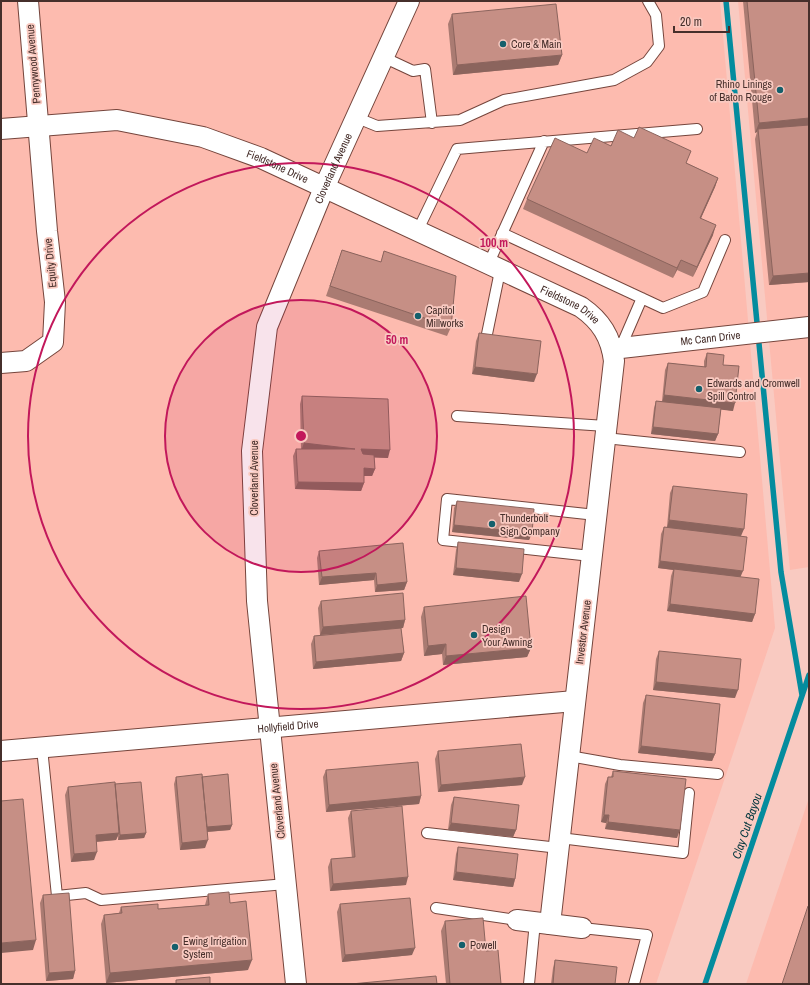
<svg xmlns="http://www.w3.org/2000/svg" width="810" height="985" font-family="'Archivo Narrow',sans-serif">
<style>
.built{fill:#fdbbaf}
.lines{fill:none;stroke-linecap:round;stroke-linejoin:round}
.stream{stroke:#048c9e;stroke-width:5.5}
.service-casing{stroke:#75453c;stroke-width:12}
.minor-casing{stroke:#75453c;stroke-width:22}
.service{stroke:#fff;stroke-width:10}
.minor{stroke:#fff;stroke-width:20}
.wall{fill:#aa7b72}
.shaded-wall{fill:#8b645d}
.building{fill:#c68f85;stroke:#8b645d}
.ring{fill:none;stroke:#c2185b;stroke-width:2}
.poi-dot{fill:#14606c;stroke:#f9cac1;stroke-width:1.5}
.labels{text-anchor:middle;stroke-width:3.5;stroke-linejoin:round;paint-order:stroke}
.poi-label{font-size:11px;fill:#462f2b;stroke:#f9cac1;text-anchor:start}
.street-label{font-size:11px;fill:#462f2b;stroke:#f9cac1}
.water-label{font-size:12px;font-style:italic;fill:#00353c;stroke:#f9cac1}
.centre{fill:#c2185b;stroke:#f9cac1;stroke-width:2}
.ring-label{font-size:12px;text-anchor:middle;font-weight:bold;fill:#c2185b;stroke:#f9cac1;stroke-width:3.5;stroke-linejoin:round;paint-order:stroke}
</style>
<rect width="100%" height="100%" fill="#f9cac1"/>
<path class="built" d="M1,1H720L775,628L656,984H1Z
M738,1H809V567L790,570Z
M809,798V984H746Z"/>
<g class="lines">
<path class="stream" d="M726,1L781,572L802,695
M705,984L809,675"/>
<g class="service-casing">
<path id="service" d="M383,57L413,71L425,69L432,123
M355,117L377,126L460,120L504,100L614,80L647,62L659,46L656,15L648,1
M417,232L457,149L697,129
M502,233L663,308L703,292L725,240
M488,265L544,141
M487,334L500,271
M620,349L642,298
M457,416L606,426
M605,438L740,452
M591,556L443,540L447,499L596,515
M42,748L57,896L86,893L101,900L286,884
M569,756L620,765L718,774
M427,833L559,848
M560,838L683,853L689,793
M436,908L517,920
M582,928L647,935L634,984
M529,984L535,922"/>
</g>
<g class="minor-casing">
<g id="minor">
<path id="s1" d="M1,129L117,120L203,137L261,158L581,307C601,321 611,337 614,361L550,924"/>
<path id="s2" d="M612,349L809,327"/>
<path d="M1,363L26,361L53,342L55,302L47,231L28,1"/>
<path id="s3" d="M1,751L575,701"/>
<path d="M517,920L582,928"/>
<path id="s4" d="M296,984L257,601L252,451L267,327L324,188L409,1"/>
</g>
</g>
<use href="#service" class="service"/>
<use href="#minor" class="minor"/>
</g>
<path class="wall" d="M743,1H809V282L769,285L755,139L757,132L755,133Z
M452,14L562,55L558,65L453,75L448,24Z
M634,138L718,178L715,187L701,218L713,235L693,277L677,270L673,278L523,209L527,199L587,153Z
M342,250L381,262L384,251L451,327L447,336L326,296Z
M479,333L534,382L472,374L476,341Z
M707,353L723,365L733,411L721,409L718,434L715,441L651,434L654,408L656,401H662L665,370L668,363L704,367V361Z
M302,396L388,458L374,457L375,469L372,476H364V483L361,491L295,489L293,456L296,449H301L300,404Z
M673,486L741,536L740,577L755,614L752,622L667,611L671,576L673,570L658,568L661,534L664,527H667L670,493Z
M457,501L532,533L529,540L452,532L454,508Z
M458,542L519,582L453,575L456,550Z
M319,551L407,582L404,590L375,592L374,580L319,585L317,558Z
M321,601L405,620L403,628H401L404,653L401,661L313,669L311,644L314,636L383,629L320,635L318,608Z
M424,607L531,648L527,657L443,665L442,654L424,656L421,617Z
M659,651L735,698L653,690L656,659Z
M646,695L715,754L712,761L638,753L643,703Z
M438,751L522,785L438,792L435,759Z
M326,770L421,796L419,804L326,812L323,777Z
M613,771L677,838L605,829L606,823L601,822L605,784L608,777H611Z
M176,777H202L232,825L230,830L207,832L205,848L180,850L174,784Z
M115,785L146,833L144,838L118,840V836L116,840L96,842L94,860L71,862L65,795L68,787Z
M454,797L516,830L513,837L448,830L451,805Z
M351,811L406,885L330,891L328,867L331,859L352,858L348,818Z
M458,847L515,879L513,887L453,880L456,854Z
M208,894L230,903L248,970L106,983L101,924L104,915L119,913L121,907L158,909L205,905Z
M43,895L75,971L73,979L46,981L40,903Z
M340,904L412,955L342,962L337,912Z
M445,921L486,951L501,984H446L441,931Z
M555,960L615,984H551L553,968Z"/>
<path class="shaded-wall" d="M562,55L558,65L453,75L457,65Z
M809,118V128L758,129L757,132L755,133L759,123Z
M718,178L715,187L697,227L700,218Z
M716,225L713,235L693,277L697,267Z
M681,260L677,270L673,278L677,268Z
M809,273V282L769,285L773,276Z
M475,367L537,374L534,382L472,374Z
M664,395L735,403L733,411L662,403Z
M653,427L718,434L715,441L651,434Z
M304,443L355,449L301,451Z
M361,449L390,450L388,458L358,457Z
M364,468L375,469L372,476H361Z
M298,482L364,483L361,491L295,489Z
M669,520L744,529L741,536L667,528Z
M454,525L532,533L529,540L452,532Z
M660,561L743,571L740,578L658,568Z
M456,568L522,574L519,582L453,575Z
M376,573L374,580L319,585L322,577Z
M407,582L404,590L375,592L377,585Z
M670,604L755,614L752,622L667,611Z
M405,620L403,628L320,635L323,627Z
M446,644L442,654L424,656L428,646Z
M531,648L527,657L443,665L446,656Z
M404,653L401,661L313,669L316,662Z
M656,682L738,690L735,698L653,690Z
M641,746L715,754L712,761L638,753Z
M525,777L522,785L438,792L441,785Z
M421,796L419,804L326,812L329,805Z
M604,815H609L606,823L601,822Z
M608,822L680,830L677,838L605,829Z
M451,823L516,830L513,837L448,830Z
M232,825L230,830L205,832L207,827Z
M119,833L116,840L93,842L96,835Z
M146,833L144,838L118,840L120,835Z
M208,840L205,848L180,850L182,843Z
M97,852L94,860L71,862L74,854Z
M456,872L515,879L513,887L453,880Z
M408,877L406,885L330,891L333,884Z
M36,940L33,950L1,953V943Z
M415,948L412,955L342,962L345,955Z
M252,960L248,970L106,983L110,973Z
M75,971L73,979L46,981L49,973Z"/>
<path class="building" d="M747,1H809V118L759,123Z
M556,4L562,55L457,65L452,14Z
M809,125V273L773,276L758,129Z
M639,127L691,151L686,163L718,178L700,218L716,225L697,267L681,260L677,268L527,199L555,138L587,153L594,138L611,146L618,130L634,138Z
M342,250L381,262L384,251L456,276L451,327L330,286Z
M479,333L541,341L537,374L475,367Z
M707,353L724,355L723,365L739,366L735,403L664,395L668,363L706,367Z
M302,396L388,399L390,450L361,449L363,454L374,455L375,469L364,468V483L298,482L296,449H355L304,443Z
M656,401L721,408L718,434L653,427Z
M673,486L747,494L744,529L669,520Z
M457,501L534,509L532,533L454,525Z
M664,527L747,537L743,571L660,561Z
M458,542L524,549L522,574L456,568Z
M403,543L407,582L377,585L376,573L322,577L319,551Z
M674,569L759,579L755,614L670,604Z
M403,593L405,620L323,627L321,601Z
M526,596L531,648L446,656V644L428,646L424,607Z
M401,628L404,653L316,662L314,636Z
M659,651L741,659L738,690L656,682Z
M646,695L720,704L715,754L641,746Z
M521,744L525,777L441,785L438,751Z
M418,762L421,796L329,805L326,770Z
M613,771L686,779L680,830L608,822L609,815H604L608,777H613Z
M202,774L208,840L182,843L176,777Z
M228,774L232,825L207,827L202,777Z
M115,782L119,833L96,835L97,852L74,854L68,787Z
M141,782L146,833L120,835L115,784Z
M454,797L519,805L516,830L451,823Z
M23,799L36,940L1,943V801Z
M402,806L408,877L333,884L331,859L355,857L351,811Z
M458,847L518,854L515,879L456,872Z
M229,892L230,903L246,901L252,960L110,973L104,915L122,913L121,907L158,904V909L209,905L208,894Z
M69,893L75,971L49,973L43,895Z
M410,898L415,948L345,955L340,904Z
M808,906H809V984H782Z
M483,918L486,951L498,950L501,984H450L445,921Z
M555,960L617,967L615,984H553Z
M436,976L437,984H351Z
M210,977V984H176V980Z"/>
<circle cx="301" cy="436" r="136" fill="#c2185b" fill-opacity=".12"/>
<g class="ring">
<circle cx="301" cy="436" r="136"/>
<circle cx="301" cy="436" r="273"/>
</g>
<g class="poi-dot">
<circle cx="503" cy="44" r="4"/>
<circle cx="780" cy="90" r="4"/>
<circle cx="418" cy="316" r="4"/>
<circle cx="699" cy="389" r="4"/>
<circle cx="492" cy="524" r="4"/>
<circle cx="474" cy="635" r="4"/>
<circle cx="462" cy="945" r="4"/>
<circle cx="175" cy="947" r="4"/>
</g>
<g class="labels">
<g class="poi-label">
<text x="511" y="48">Core &amp; Main</text>
<text x="772" y="88" text-anchor="end">Rhino Linings<tspan x="772" dy="13">of Baton Rouge</tspan></text>
<text x="426" y="314">Capitol<tspan x="426" dy="13">Millworks</tspan></text>
<text x="707" y="387">Edwards and Cromwell<tspan x="707" dy="13">Spill Control</tspan></text>
<text x="500" y="522">Thunderbolt<tspan x="500" dy="13">Sign Company</tspan></text>
<text x="482" y="633">Design<tspan x="482" dy="13">Your Awning</tspan></text>
<text x="183" y="945">Ewing Irrigation<tspan x="183" dy="13">System</tspan></text>
<text x="470" y="949">Powell</text>
</g>
<g class="street-label">
<text transform="translate(33 64) rotate(-95)" y="4">Pennywood Avenue</text>
<text dy="4" stroke="none"><textPath href="#s1" startOffset="284">Fieldstone Drive</textPath></text>
<text dy="4" stroke="none"><textPath href="#s4" startOffset="832">Cloverland Avenue</textPath></text>
<text transform="translate(50 263) rotate(-96)" y="4">Equity Drive</text>
<text dy="4" stroke="none"><textPath href="#s1" startOffset="608">Fieldstone Drive</textPath></text>
<text dy="4" stroke="none"><textPath href="#s2" startOffset="99">Mc Cann Drive</textPath></text>
<text transform="translate(254 478) rotate(-90)" y="4">Cloverland Avenue</text>
<text transform="translate(583 632) rotate(-83)" y="4">Investor Avenue</text>
<text dy="4" stroke="none"><textPath href="#s3" startOffset="288">Hollyfield Drive</textPath></text>
<text transform="translate(277 801) rotate(-96)" y="4">Cloverland Avenue</text>
</g>
<g class="water-label">
<text transform="translate(747 826) rotate(-71)" y="4">Clay Cut Bayou</text>
</g>
</g>
<circle cx="301" cy="436" r="6" class="centre"/>
<g class="ring-label">
<text x="494" y="247">100 m</text>
<text x="397" y="344">50 m</text>
</g>
<rect width="810" height="985" fill="none" stroke="#462f2b" stroke-width="4"/>
<path d="M674 26v6h55v-6" fill="none" stroke="#462f2b" stroke-width="2"/>
<text x="680" y="26" font-size="12" fill="#462f2b" stroke="#f9cac1" stroke-width="3" paint-order="stroke">20 m</text>
</svg>
